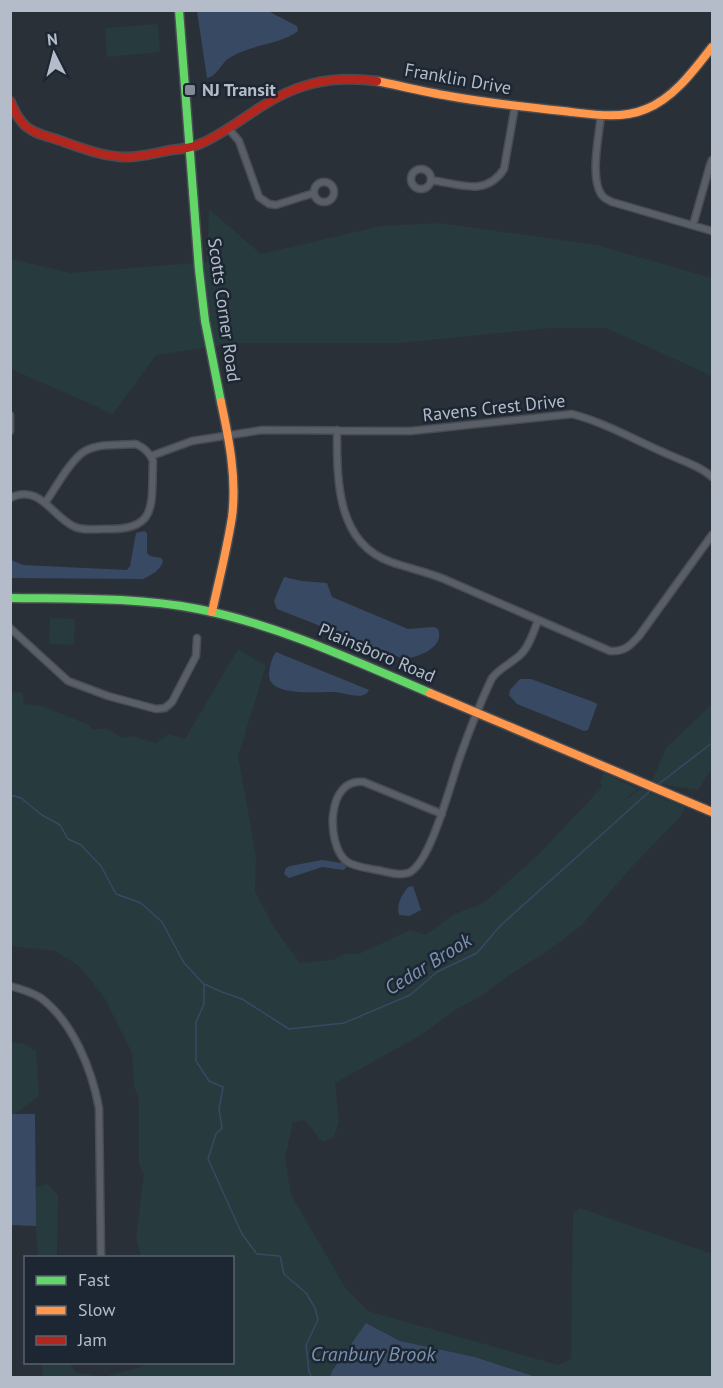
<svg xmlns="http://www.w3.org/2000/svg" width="723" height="1388" font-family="'PT Sans',sans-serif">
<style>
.green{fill:#273a3e}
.water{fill:#384963}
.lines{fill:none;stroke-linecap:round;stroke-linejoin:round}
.stream{stroke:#384963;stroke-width:1.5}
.street-casing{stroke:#484c53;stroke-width:9}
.fast-casing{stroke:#484c53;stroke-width:11}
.slow-casing{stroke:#484c53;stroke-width:11}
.jam-casing{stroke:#484c53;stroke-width:11}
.street{stroke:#5a5e66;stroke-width:6}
.fast{stroke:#63d668;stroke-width:8}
.slow{stroke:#ff974d;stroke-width:8}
.jam{stroke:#b3261e;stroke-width:8}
.poi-dot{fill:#848b96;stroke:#1d2633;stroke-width:2}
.labels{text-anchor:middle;stroke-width:5;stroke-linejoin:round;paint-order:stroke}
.street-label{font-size:18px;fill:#b4bcc9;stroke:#1d2633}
.poi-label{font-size:18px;font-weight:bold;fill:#b4bcc9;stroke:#1d2633;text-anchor:start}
.water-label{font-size:20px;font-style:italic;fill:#7c92b1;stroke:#1d2633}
</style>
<rect width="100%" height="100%" fill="#2a3038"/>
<path class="green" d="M158,24L160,52L107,57L105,28Z
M209,209L261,254L381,226L439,223L597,245L712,278V376L606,328H550L399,343H235L156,355L113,414L11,369V259L70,273L207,262Z
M50,618L75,619L74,645L49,644Z
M238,649L266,666L238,756L256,856L255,891L273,926L300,963L333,960L344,954H359L410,930L426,935L454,914L484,903L538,855L602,787L600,781L604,773L638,789L623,801L641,789L685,807L681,816L629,870L583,924L551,949L514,972L479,997L455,1010L421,1035L335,1083L339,1121L334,1137L322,1142L305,1120L293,1122L285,1158L291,1195L345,1287L368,1311L558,1365L571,1359L573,1213L580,1208L712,1254V1377H536L475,1357L400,1341L367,1323L332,1371L330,1377H43L42,1363H69L75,1372L103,1377L140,1367L146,1363L232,1362V1258L141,1257L136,1236L144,1175L139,1164V1100L134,1086L132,1053L104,997L79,966L55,951L11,946V692L23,693L24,704L45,707L89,725L93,730L106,728L123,738L132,736L156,743L168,734L185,739Z
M712,704V768L698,790L661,784L652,781L666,748Z
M10,1042L24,1044L36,1051L39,1096L15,1114H35L36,1187L47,1184L58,1195L57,1257H38L36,1226L11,1225Z"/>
<path class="water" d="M197,11H268L297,26L298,31C280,45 252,44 231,57C221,62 218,76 207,78Z
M144,531L147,533V553L150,556L161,558L163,561C161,570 151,575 143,579L11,578V560L23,565L127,570L130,566L136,533Z
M284,577L302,581L327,583L332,597L408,629L434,627L438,629C445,647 420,657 404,659L277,609L274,601Z
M276,652L369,690C364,701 346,693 335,692C320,691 268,698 269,674C270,666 271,659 276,652Z
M520,679H531L596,703L597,705L588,730L584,731L517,704L509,695L510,690Z
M322,860L342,863L347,867L343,870L322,867L289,878L284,874L286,868L290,866Z
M413,886L421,910L409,916L399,915C396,904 402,895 408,887Z
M11,1114H35L36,1226L11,1225Z
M366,1323L400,1341L475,1357L536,1377H330L332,1371Z"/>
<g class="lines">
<path class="stream" d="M656,786L712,743
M10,795L21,798L42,815L60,825L68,839L81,845L101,866L116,894L141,903L162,922L184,963L204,984V1004L196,1022V1061L209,1081L223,1087L219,1109L222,1128L216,1134L208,1159L242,1234L257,1254L280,1256L284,1274L306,1293L315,1308L318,1320L306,1345L309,1372L312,1378
M204,984L222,992L242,999L289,1029L344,1023L410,995L437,972L477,953L500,926L650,791"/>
<g class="street-casing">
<path id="street" d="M601,115C599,135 590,177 601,194C603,198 608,200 612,202L712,231
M228,128L239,141L259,197L269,204L276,205L314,193
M411 179a10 10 0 1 1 20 0a10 10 0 1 1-20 0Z
M431,180C459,184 486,197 504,169L515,106
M314 192a10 10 0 1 1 20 0a10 10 0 1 1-20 0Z
M693,225L710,165L712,160
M10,415V431
M337,430C337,479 336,543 391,562C408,568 427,572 444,579L610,651C624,652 630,646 639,636L712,535
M151,456L192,441L262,430L411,431L572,414C603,422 633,439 663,452C679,460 699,465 712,477
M10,498C39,483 52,516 73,526C82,531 95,529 105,529C159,531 151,504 153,461C150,453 145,448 136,444C121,445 99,443 85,451C71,459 55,489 45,503
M10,628L68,681L108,696L156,709L165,708L172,702L196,656L197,638
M442,814L364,782C326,777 326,844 346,861C354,867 367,868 377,870C387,872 398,876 408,873C431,865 452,777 461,754C470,729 480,703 492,678C500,668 510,664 519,656C529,648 533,632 538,621
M10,986C21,989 32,992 41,998C73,1022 92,1070 99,1108L101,1258"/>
</g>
<g class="fast-casing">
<path id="fast" d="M179,10L199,270L205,321L221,402
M10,598C73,599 136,597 198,609C279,625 355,661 430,693"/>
</g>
<g class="slow-casing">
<path id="slow" d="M377,81C401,86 425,92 449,96C487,103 525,107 563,111C590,114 620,120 646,109C674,98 694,70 712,47
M212,612C219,580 227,549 232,517C237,479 229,439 221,402
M430,693L712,812"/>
</g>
<g class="jam-casing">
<path id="jam" d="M10,101C24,134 33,131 64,142C84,149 105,157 126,157C141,157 156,153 171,150C182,149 192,148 202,143C220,135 236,123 253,112C294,84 327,75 377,81"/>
</g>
<use href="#street" class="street"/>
<use href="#fast" class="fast"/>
<use href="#slow" class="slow"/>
<use href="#jam" class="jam"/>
</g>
<rect class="poi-dot" x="184" y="84" width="12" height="12" rx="3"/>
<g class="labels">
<g class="street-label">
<text transform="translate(458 79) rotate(10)" y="6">Franklin Drive</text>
<text transform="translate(224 310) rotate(82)" y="6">Scotts Corner Road</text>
<text transform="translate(494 408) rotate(-6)" y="6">Ravens Crest Drive</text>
<text transform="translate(377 653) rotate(23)" y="6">Plainsboro Road</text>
</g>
<g class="poi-label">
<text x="202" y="96">NJ Transit</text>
</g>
<g class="water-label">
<text transform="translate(428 964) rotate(-32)" y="7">Cedar Brook</text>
<text x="373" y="1361">Cranbury Brook</text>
</g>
</g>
<rect width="723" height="1388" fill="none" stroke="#b4bcc9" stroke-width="24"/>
<rect x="24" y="1256" width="210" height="108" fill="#1d2633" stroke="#59626f" stroke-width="1.5"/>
<rect x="36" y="1276" width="30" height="9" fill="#63d668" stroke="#59626f" stroke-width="1.5"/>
<text x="78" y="1286" font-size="18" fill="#b4bcc9">Fast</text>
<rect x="36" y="1306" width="30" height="9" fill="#ff974d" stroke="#59626f" stroke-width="1.5"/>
<text x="78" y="1316" font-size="18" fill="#b4bcc9">Slow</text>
<rect x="36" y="1336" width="30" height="9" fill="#b3261e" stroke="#59626f" stroke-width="1.5"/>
<text x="78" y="1346" font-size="18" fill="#b4bcc9">Jam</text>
<g transform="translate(54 54) rotate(354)" stroke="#1d2633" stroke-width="4.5" paint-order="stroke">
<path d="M0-4.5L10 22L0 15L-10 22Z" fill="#b4bcc9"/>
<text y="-9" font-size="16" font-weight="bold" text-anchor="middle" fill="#b4bcc9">N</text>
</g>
</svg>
